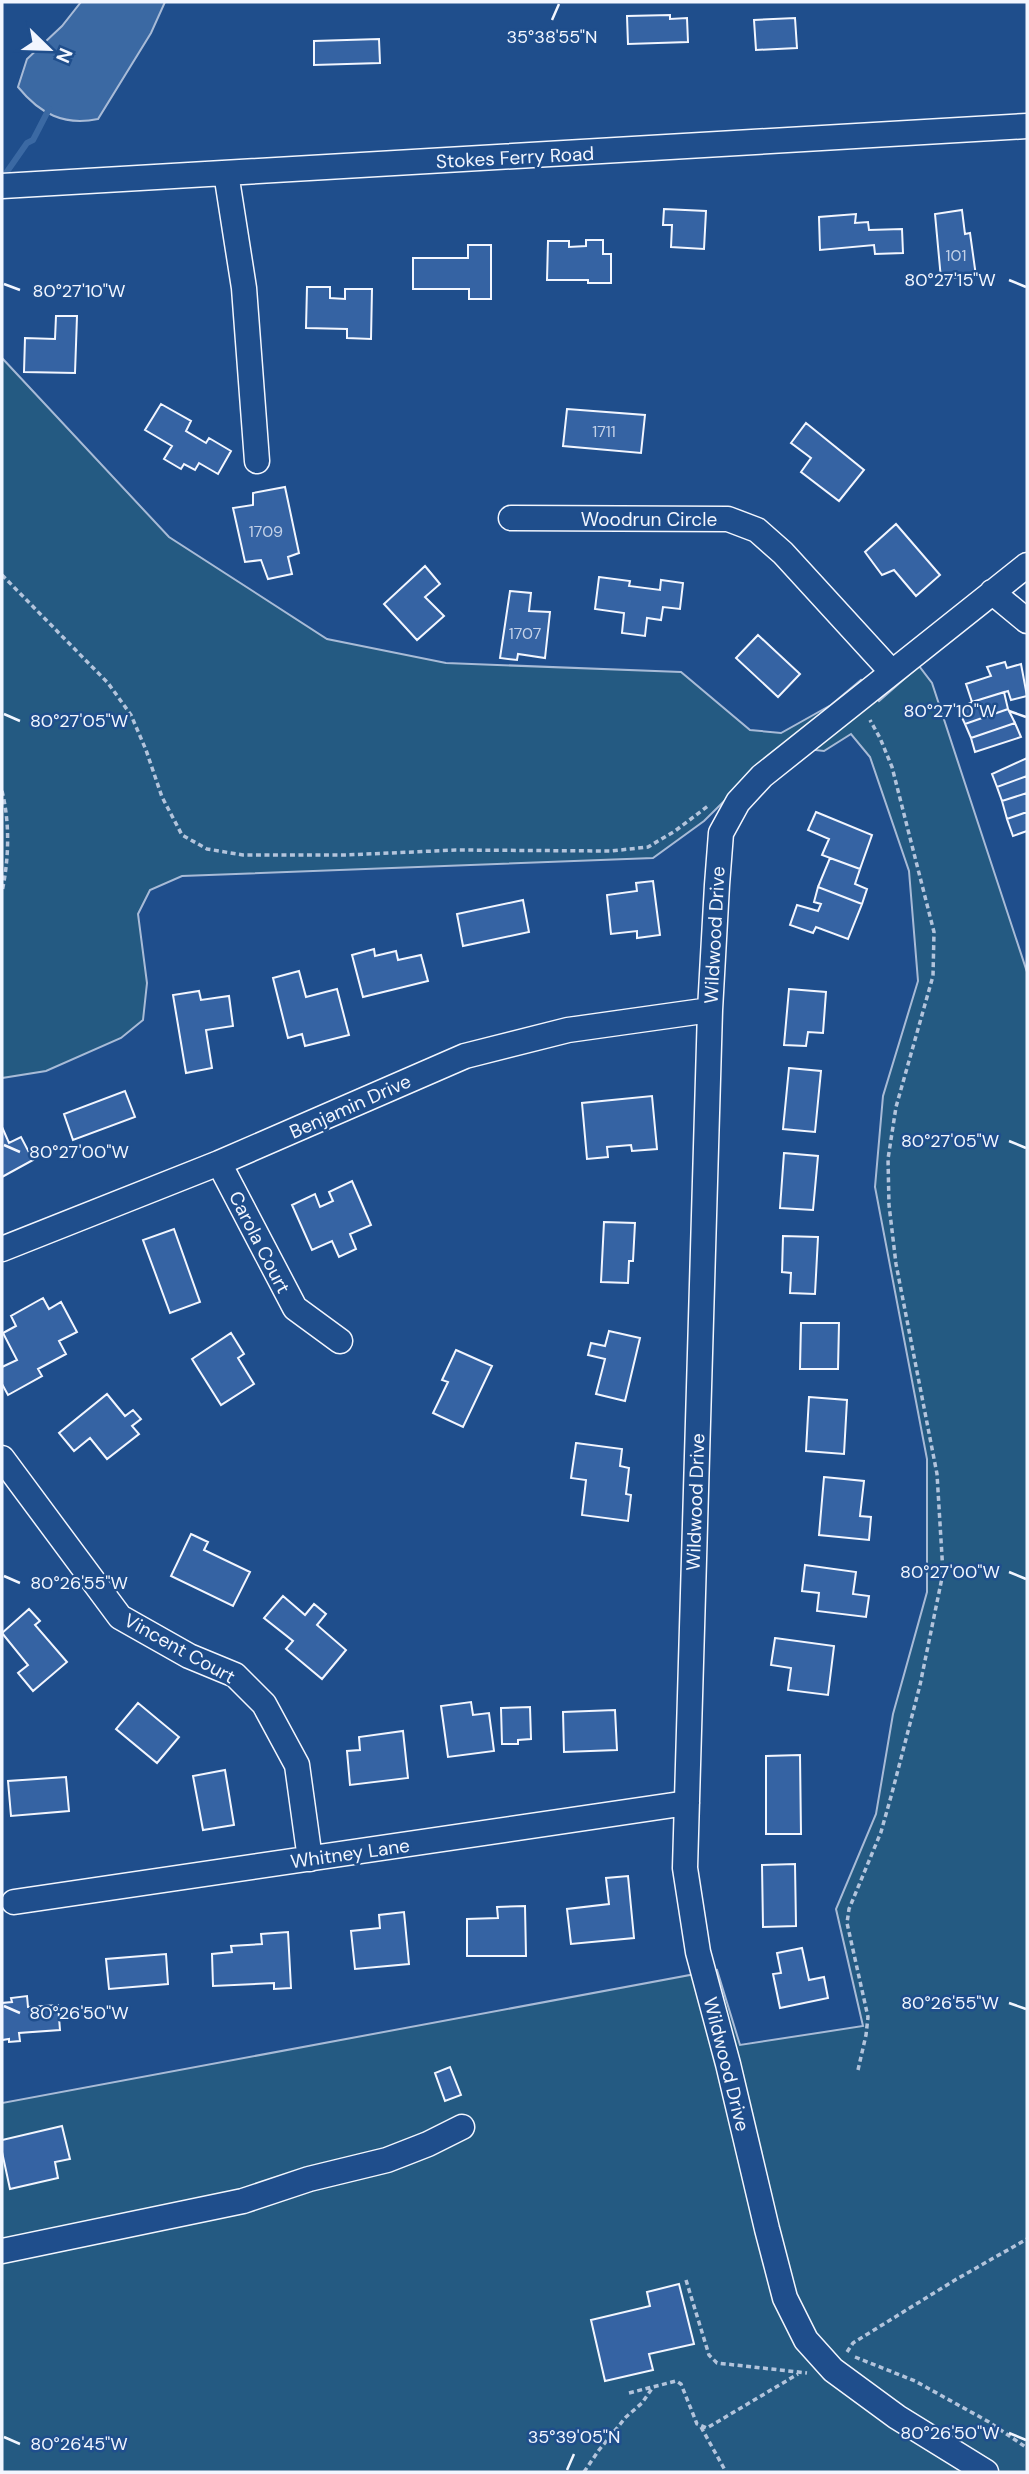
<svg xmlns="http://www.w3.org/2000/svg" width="1029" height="2474" font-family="'DM Sans',sans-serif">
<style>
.green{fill:#245a82;stroke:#a8bbd7;stroke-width:2}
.water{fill:#3b69a3;stroke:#a8bbd7;stroke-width:2}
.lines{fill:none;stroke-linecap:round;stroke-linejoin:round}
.stream{stroke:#3b69a3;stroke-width:6}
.building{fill:#3563a3;stroke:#f2f6ff;stroke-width:2}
.minor-casing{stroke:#f2f6ff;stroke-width:27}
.path{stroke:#b3c4dc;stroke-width:3.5;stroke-dasharray:5 3.5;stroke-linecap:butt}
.minor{stroke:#1f4e8c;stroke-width:24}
.ticks{fill:none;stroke:#f2f6ff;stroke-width:2.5}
.labels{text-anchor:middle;stroke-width:5;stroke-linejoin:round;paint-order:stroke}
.number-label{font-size:16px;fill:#c3d1e8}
.street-label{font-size:19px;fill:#f2f6ff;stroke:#1f4e8c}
.ticks-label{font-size:18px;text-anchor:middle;fill:#f2f6ff;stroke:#1f4e8c;stroke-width:5;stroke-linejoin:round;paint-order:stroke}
</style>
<rect width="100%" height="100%" fill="#1f4e8c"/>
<path class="green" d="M2,358L169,537L327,639L446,663L681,672L750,730L781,733L831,705L861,680L879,701L919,666L932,683L1027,972V2472H2V2103L717,1970L740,2045L863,2026L836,1909L876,1814L893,1714L927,1592V1459L875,1187L883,1096L918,981L909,871L870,757L851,734L824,751L780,746L704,821L653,858L182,876L150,890L138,914L147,983L143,1020L121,1038L46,1071L2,1078Z"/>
<path class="water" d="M81,2H165L151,33L98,119C64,126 40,114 18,87L27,59L62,26Z"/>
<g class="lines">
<path class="stream" d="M4,176L27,143L33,140L49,109"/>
</g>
<path class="building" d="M670,15V19L687,18L688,42L628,44L627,16Z
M795,18L797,48L756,50L754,20Z
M379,39L380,63L314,65V41Z
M664,209L706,211L704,249L671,247L672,225H663Z
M962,210L965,234L970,233L976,276L941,279L935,214Z
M856,214L855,223L868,222L869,230L902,229L903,253L875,254L874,245L820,250L819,217Z
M586,240H603V254H611V283H588V280H547L548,241H569V247L586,246Z
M468,245H491V299H469V289H413V258H468Z
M307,287H330V298L345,299V289H372L371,339L347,338V329L306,328Z
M56,316H77L75,373L24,372L25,338L55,339Z
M161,404L191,421L186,431L206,443L209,438L231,451L218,474L199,463L195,470L184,464L181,469L164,459L172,446L145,430Z
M567,409L645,415L641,453L563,446Z
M806,423L864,470L839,501L801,472L811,458L791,443Z
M285,487L299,553L288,557L292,574L268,579L261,560L245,562L233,508L253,505V493Z
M896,524L940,575L916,596L894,570L882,575L865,552Z
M425,566L440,584L425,597L444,616L417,640L384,604Z
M599,577L630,581L629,586L660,590L661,580L683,583L680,609L663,607L661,620L647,618L645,636L622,633L624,613L595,609Z
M510,591L531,593L529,611L550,612L545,658L518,654L517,660L500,658Z
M758,635L800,674L778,697L736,658Z
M1005,662L1007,668L1021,664L1027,696L1011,700L1008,691L972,702L966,684L991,676L987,667Z
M1004,692L1008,709L965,724L958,709L972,702Z
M1008,709L1015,723L971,738L965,724Z
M1015,723L1021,737L975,752L971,738Z
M1027,758V776L997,787L992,774Z
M1027,776V793L1002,801L997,787Z
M1027,793V812L1007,819L1002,801Z
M816,812L872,835L860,869L822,855L829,839L808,830Z
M1027,812V831L1013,836L1007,819Z
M830,858L860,869L855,884L867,889L862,904L818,887Z
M653,881L660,935L637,938V931L611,934L607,895L637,891L636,883Z
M818,887L862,904L848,939L816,927L813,933L790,925L797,905L818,911L821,904L814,902Z
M523,900L529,932L463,946L457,914Z
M374,949L375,956L396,951L398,960L421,955L428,981L363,997L352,955Z
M299,971L306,997L337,989L349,1035L305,1046L302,1034L288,1038L273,978Z
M789,989L826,992L823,1033L808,1032L806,1046L784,1045Z
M199,991L201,1000L229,996L233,1026L206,1030L212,1068L186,1073L173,995Z
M789,1068L821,1071L815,1132L783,1129Z
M125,1091L135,1117L73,1140L64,1114Z
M652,1096L657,1149L632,1151L631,1145L607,1147L608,1157L587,1159L582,1103Z
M2,1127L9,1143L21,1137L33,1160L2,1177Z
M784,1153L818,1156L813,1210L780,1208Z
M352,1181L371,1225L350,1234L356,1249L339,1257L332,1241L312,1250L292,1205L315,1194L320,1207L333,1201L329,1192Z
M604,1222L635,1223L633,1261H629L628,1283L601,1282Z
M174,1229L200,1302L170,1313L143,1240Z
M783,1236L818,1237L815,1294L790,1293L791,1273L782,1272Z
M43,1298L49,1309L61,1302L77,1332L59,1341L66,1354L38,1369L42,1376L8,1395L2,1384V1367L17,1360L3,1333L16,1326L11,1316Z
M801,1323H839L838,1369H800Z
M609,1331L640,1338L625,1401L596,1394L605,1359L588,1355L591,1343L605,1346Z
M231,1333L244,1354L238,1358L254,1384L221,1405L192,1359Z
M456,1350L492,1366L463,1427L433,1413L448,1382L442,1380Z
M107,1394L125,1416L133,1410L141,1419L132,1426L139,1434L107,1459L90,1438L74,1451L59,1433Z
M809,1397L847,1400L844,1454L806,1451Z
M576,1443L622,1449L620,1466L629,1468L626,1494L631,1495L628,1521L582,1515L586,1480L571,1478Z
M824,1477L864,1481L860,1516L871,1517L869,1540L819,1535Z
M191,1534L208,1542L204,1550L250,1572L233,1606L171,1576Z
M805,1565L856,1572L853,1594L869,1596L866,1617L817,1611L819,1593L802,1591Z
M283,1596L305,1615L314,1604L326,1614L317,1625L346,1650L322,1679L286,1649L293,1641L264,1618Z
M29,1609L40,1621L35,1625L67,1662L33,1691L18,1673L28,1665L2,1633Z
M775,1638L834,1646L828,1695L788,1690L791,1668L771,1665Z
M471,1702L473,1715L489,1713L494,1751L448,1757L441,1706Z
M138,1703L179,1737L157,1763L116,1729Z
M530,1707L531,1739L518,1740V1744H502L501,1708Z
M615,1710L617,1750L564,1752L563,1712Z
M403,1731L408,1778L350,1785L347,1751L360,1750L359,1737Z
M800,1755L801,1834H766V1756Z
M225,1770L234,1825L203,1830L193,1776Z
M66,1777L69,1811L11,1816L8,1781Z
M795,1864L796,1926L763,1927L762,1865Z
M628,1876L634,1938L571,1944L567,1909L609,1904L606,1878Z
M525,1906L526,1956H467V1919L498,1918L497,1907Z
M404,1912L409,1964L355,1969L351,1931L380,1928L379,1915Z
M288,1932L291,1988L274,1989V1983L213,1986L212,1954L232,1952L231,1946L262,1944L261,1934Z
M802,1948L809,1980L824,1977L828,1998L780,2008L773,1974L781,1973L777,1953Z
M166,1954L168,1984L109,1989L106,1959Z
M27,1996L28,2007L58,2005L60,2030L19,2033L20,2041L9,2042V2039L2,2040V2003L12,2002L11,1998Z
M450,2067L461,2095L445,2101L435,2073Z
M62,2126L70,2159L55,2162L58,2178L10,2189L2,2152V2140Z
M679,2284L694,2344L649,2354L653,2370L605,2381L591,2320L650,2306L647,2292Z"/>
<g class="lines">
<g class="minor-casing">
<path id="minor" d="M226,173L244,288L257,461
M2,186L1027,126
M511,518L728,519L757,530L783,553L891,671
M992,592L1027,621
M219,1163L295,1308L340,1341
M2,1249L219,1163L465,1056L568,1030L710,1010
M2,1458L120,1617L189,1656L235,1675L264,1704L297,1765L310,1859
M14,1902L687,1803
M2,2251L243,2201L309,2179L387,2160L428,2144L462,2127
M986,2472L897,2417L833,2370L806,2340L785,2298L767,2229L728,2064L698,1952L685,1868L710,1010L717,885L721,833L738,802L762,776L1027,565"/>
</g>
<path class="path" d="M2,575L108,683L131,715L146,750L162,797L182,835L207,849L243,855H346L456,850L611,851L648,847L675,831L708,806
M2,791C10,823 9,859 2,892
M858,2070L866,2035L868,2017L847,1923L849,1909L881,1832L892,1793L920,1685L943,1573L937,1474L896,1264L889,1205L888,1159L896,1107L933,976L934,932L892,767L880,738L870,720
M686,2280L709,2355L717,2363L807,2373
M847,2352L853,2343L955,2280L1027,2239
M855,2357L915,2381L989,2422L1027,2448
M629,2393L676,2381L681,2384L697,2424L707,2428L798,2374
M701,2427L726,2472
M584,2472L599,2450L626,2417L642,2403L653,2387"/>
<use href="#minor" class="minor"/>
</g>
<path class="ticks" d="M552,20L559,4M1009,280L1026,287M4,284L20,290M1009,711L1026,717M4,714L20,721M1009,1141L1026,1148M4,1145L20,1152M1009,1572L1026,1579M4,1576L20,1583M1009,2003L1026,2009M4,2006L20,2013M1009,2433L1026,2440M4,2437L20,2444M567,2470L574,2454"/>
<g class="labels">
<g class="number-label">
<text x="956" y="261">101</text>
<text x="604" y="437">1711</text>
<text x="266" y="537">1709</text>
<text x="525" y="639">1707</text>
</g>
<g class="street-label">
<text transform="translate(515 157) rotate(-3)" y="7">Stokes Ferry Road</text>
<text x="649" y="526">Woodrun Circle</text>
<text transform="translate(714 935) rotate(-87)" y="7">Wildwood Drive</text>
<text transform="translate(350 1106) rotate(-24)" y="7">Benjamin Drive</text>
<text transform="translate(260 1242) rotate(63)" y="7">Carola Court</text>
<text transform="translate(695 1502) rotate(-88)" y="7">Wildwood Drive</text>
<text transform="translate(180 1648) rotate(29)" y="7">Vincent Court</text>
<text transform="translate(350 1853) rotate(-8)" y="7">Whitney Lane</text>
<text transform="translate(727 2064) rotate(76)" y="7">Wildwood Drive</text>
</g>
</g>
<g class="ticks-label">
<text x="552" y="43">35°38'55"N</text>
<text x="950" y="286">80°27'15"W</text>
<text x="79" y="297">80°27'10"W</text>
<text x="950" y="717">80°27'10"W</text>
<text x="79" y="727">80°27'05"W</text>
<text x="950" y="1147">80°27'05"W</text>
<text x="79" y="1158">80°27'00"W</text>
<text x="950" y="1578">80°27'00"W</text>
<text x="79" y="1589">80°26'55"W</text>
<text x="950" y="2009">80°26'55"W</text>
<text x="79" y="2019">80°26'50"W</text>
<text x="950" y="2439">80°26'50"W</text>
<text x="574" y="2443">35°39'05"N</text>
<text x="79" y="2450">80°26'45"W</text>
</g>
<rect width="1029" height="2474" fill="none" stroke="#f2f6ff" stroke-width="7"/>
<g transform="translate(49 49) rotate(113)" stroke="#1f4e8c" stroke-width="5" paint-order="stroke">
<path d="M0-5L12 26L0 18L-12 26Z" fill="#f2f6ff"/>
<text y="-10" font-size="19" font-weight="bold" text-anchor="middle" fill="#f2f6ff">N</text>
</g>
</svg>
